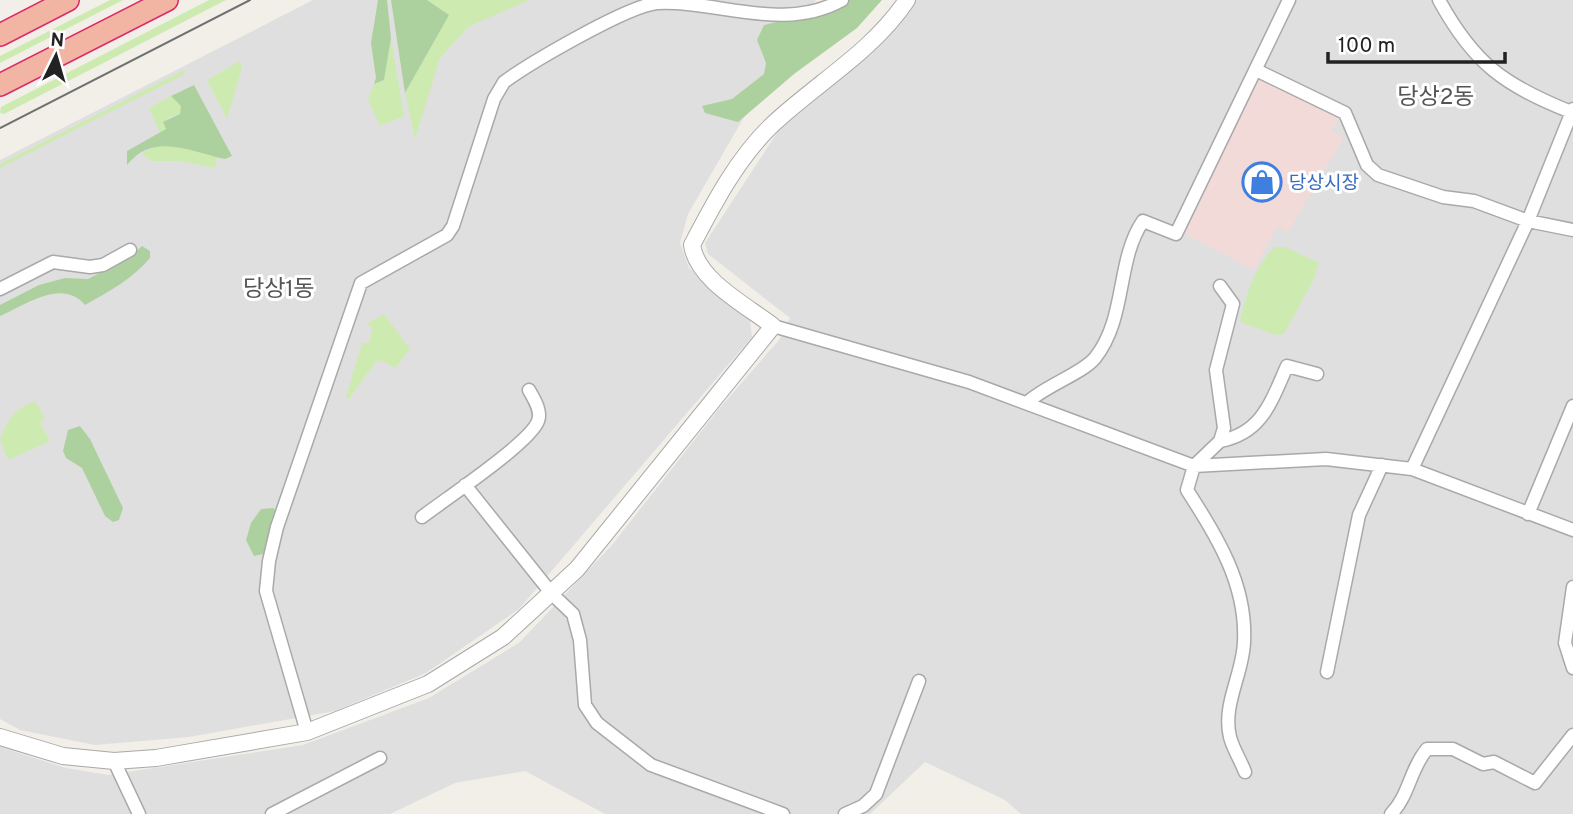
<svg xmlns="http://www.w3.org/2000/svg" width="1573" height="814" font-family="Overpass,'Noto Sans KR',sans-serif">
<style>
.residential{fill:#e0dfdf}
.commercial{fill:#f2dad9}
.grass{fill:#cdebb0}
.forest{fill:#add19e}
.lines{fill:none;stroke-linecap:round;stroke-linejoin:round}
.minor-casing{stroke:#a9a9a9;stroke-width:15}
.tertiary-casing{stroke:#a9a9a9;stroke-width:18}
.trunk-casing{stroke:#dc2a67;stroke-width:24}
.minor{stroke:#fff;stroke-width:12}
.tertiary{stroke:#fff;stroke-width:16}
.trunk{stroke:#f2b4a3;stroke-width:21}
.tram{stroke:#707070;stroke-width:2}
.labels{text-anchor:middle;stroke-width:6;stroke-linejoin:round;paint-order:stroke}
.shop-label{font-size:19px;fill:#366cbe;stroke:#fff;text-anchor:start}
.quarter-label{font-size:23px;fill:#555;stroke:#fff}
</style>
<rect width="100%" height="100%" fill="#f2efe9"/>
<path class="residential" d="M313,0H816L783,50L688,214L680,243L689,268L750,320L752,337L519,609L426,673L335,711L189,737L95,745L20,730L0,719V160Z
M916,0H1573V814H1021L1005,800L925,762L870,814H605L525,771L455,783L390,814H0V747L66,768L108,775L303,745L429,698L520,642L612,545L718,410L779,340L790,318L708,254L705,243L788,116L872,54Z"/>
<path class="commercial" d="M1258,75L1340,114L1332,131L1343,138L1288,232L1277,226L1254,270L1181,232Z"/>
<path class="grass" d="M110,0H123L0,63V56Z
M209,0H226L4,114L0,113L1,107Z
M427,0H529L468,27L440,58L415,139L405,93L449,15Z
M391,38L404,116L380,126L368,99L374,84L384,80Z
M240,61L242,68L227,119L207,80Z
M186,69L183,75L0,168V164Z
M171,96L181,106L180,114L167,118L166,129L160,133L149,108Z
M159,145L199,150L217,157L215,168L180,161H151L142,153Z
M1275,247H1285L1319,263L1314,279L1284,334L1276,335L1240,322C1246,295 1254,266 1275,247Z
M384,314L410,349L395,368L381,360L375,363L349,399L346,397L362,343H369L372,327L365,325Z
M35,401L45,418L40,423L50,441L8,460L0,440C8,418 13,410 35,401Z"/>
<path class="forest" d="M378,0H387L391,38L384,80L374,84L376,78L371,43Z
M391,0H427L449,15L405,93Z
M849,0H882L857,28L794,74L738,122L705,113L702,106L732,99L764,74L766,63L757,40L764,25L840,7Z
M194,85L232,156L225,159C192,152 153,131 127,165V151L166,129L163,122L180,114L181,106L171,96Z
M142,246L150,251V258C132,279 110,291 85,305C62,278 27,304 0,316V305L39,285L65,278L88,279L130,257Z
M80,426L90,439L123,508L119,520L113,522L105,516L82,468L66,458L63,451L68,430Z
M273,508L278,512L263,554L254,556L246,540L251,523L261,509Z"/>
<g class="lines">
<g class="minor-casing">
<path id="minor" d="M1439,0C1474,64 1504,85 1571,112
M1256,70L1345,113L1367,165L1378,175L1443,197L1474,201L1528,221L1573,230
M0,289L53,262L90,267L103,265L130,250
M773,326L969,382L1194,466L1220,441L1224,428L1216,370L1233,304L1220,286
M1028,402C1045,386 1083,373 1095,358C1127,318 1116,260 1143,221L1176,234L1289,0
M1220,441C1262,433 1271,402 1287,366L1317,374
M1412,469L1528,221L1573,109
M465,485L552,594L573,614L580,640L585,705L597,723L651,765L783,814
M1528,514L1573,406
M422,517C444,500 530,443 538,421C542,411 534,399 529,390
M1573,587L1565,643L1573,668
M1327,672L1359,515L1382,465
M307,732L266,591L269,561L277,527L361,283L447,235L453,226L494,99L504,82C530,63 627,6 657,3C719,0 783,33 842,0
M114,761L139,814
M1245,772C1241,761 1233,749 1230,737C1222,705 1243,674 1244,642C1247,584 1217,537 1187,490L1194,466L1326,459L1412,469L1573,530
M272,814L380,758
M845,814L863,806L876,794L919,681
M1391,814C1409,796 1410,769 1427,749H1453L1483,764L1494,762L1535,783L1573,735"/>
</g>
<g class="tertiary-casing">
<path id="tertiary" d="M0,737L63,756L114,761L156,758L307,732L428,684L503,637L577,569L773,326C746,305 697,280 692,245C714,203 738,157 773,124C818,82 872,52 907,0"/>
</g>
<g class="trunk-casing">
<path id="trunk" d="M0,35L68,0
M0,85L167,0"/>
</g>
<use href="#minor" class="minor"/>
<use href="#tertiary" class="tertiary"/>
<use href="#trunk" class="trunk"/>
<path class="tram" d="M0,128L250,0"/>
</g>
<defs>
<g id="shop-ring" transform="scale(2.0125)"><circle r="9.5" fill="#fff" stroke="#3f7fe0" stroke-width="1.5"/><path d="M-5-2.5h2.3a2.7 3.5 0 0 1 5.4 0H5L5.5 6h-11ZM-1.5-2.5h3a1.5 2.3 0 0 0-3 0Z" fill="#3f7fe0"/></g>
</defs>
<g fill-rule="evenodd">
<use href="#shop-ring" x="1262" y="182"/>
</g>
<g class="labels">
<g class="shop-label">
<text x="1289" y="189">당상시장</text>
</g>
<g class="quarter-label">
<text x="1436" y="104">당상2동</text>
<text x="279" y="296">당상1동</text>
</g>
</g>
<g transform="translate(56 56) rotate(5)" stroke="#ffffff" stroke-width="5" paint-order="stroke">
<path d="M0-5L12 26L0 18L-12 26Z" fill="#222222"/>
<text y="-10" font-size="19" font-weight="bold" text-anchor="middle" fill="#222222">N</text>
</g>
<path d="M1328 52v10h177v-10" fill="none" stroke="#222222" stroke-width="3.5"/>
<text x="1338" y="52" font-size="21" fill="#222222" stroke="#ffffff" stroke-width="5" paint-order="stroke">100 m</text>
</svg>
